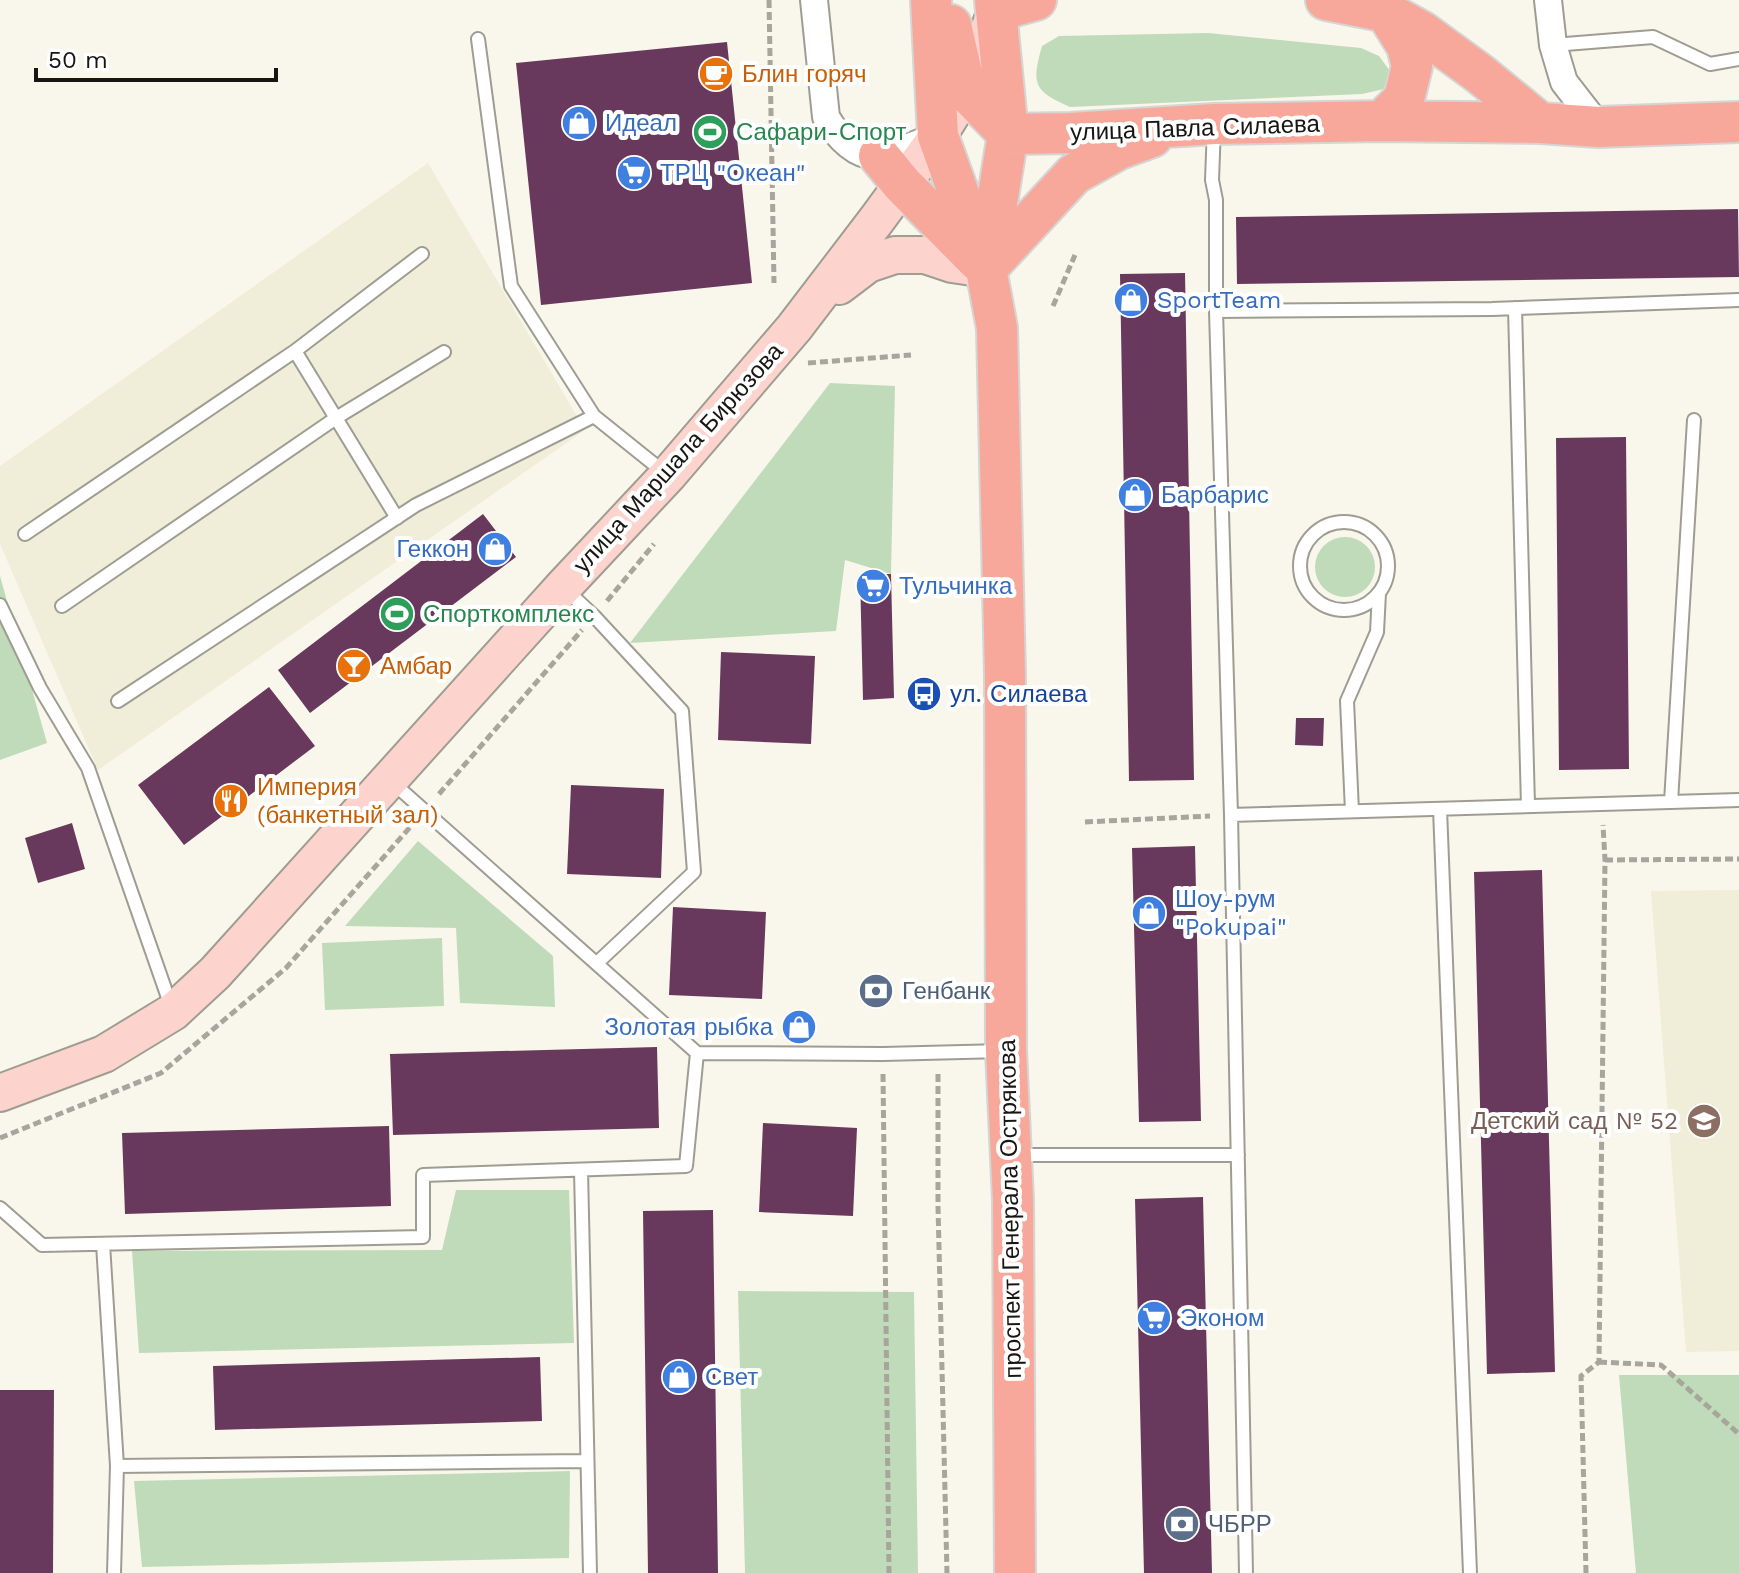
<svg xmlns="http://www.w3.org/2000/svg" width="1739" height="1573" font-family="'Work Sans',sans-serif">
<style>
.built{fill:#f0edd9}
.green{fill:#c0dbb9}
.building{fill:#69395d}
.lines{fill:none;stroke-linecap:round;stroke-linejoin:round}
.lane-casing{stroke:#9f9d92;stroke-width:16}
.street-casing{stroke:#9f9d92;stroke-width:30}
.secondary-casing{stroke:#9f9d92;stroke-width:40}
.primary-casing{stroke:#d5d5d4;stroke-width:44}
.path{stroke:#a7a59c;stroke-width:5;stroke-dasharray:8 4;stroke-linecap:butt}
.lane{stroke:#fff;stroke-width:12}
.street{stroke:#fff;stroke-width:26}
.secondary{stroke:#fcd4cd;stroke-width:36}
.primary{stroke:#f8a89a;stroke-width:40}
.labels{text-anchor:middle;stroke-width:8;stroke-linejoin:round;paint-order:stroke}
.food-label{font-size:24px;fill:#c56008;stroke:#fff;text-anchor:start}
.shop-label{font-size:24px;fill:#366cbe;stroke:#fff;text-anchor:start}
.street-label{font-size:24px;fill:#171612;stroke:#fff}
.leisure-label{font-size:24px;fill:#27864d;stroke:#fff;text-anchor:start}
.transit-label{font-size:24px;fill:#164399;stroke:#fff;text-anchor:start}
.service-label{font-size:24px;fill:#4e5e75;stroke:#fff;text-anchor:start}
.education-label{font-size:24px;fill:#785e54;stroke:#fff;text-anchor:end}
</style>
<rect width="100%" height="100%" fill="#f9f7eb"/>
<path class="built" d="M428,163L585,430L98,770L0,544V466Z
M1739,890V1351L1686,1352L1651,891Z"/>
<path class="green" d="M1208,33L1361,48L1379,56L1390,71L1384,89L1362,94L1070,107C1034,91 1031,85 1042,46L1059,36Z
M830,383L895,386L891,574L845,560L836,631L630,643Z
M1315 567a30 30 0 1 1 60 0a30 30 0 1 1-60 0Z
M0,576L47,743L0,760Z
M418,841L553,956L555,1007L460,1003L456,928L345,926Z
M442,938L444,1006L325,1010L322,943Z
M456,1190H569L574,1343L139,1353L132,1251L442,1250Z
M738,1291L914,1292L918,1573H745Z
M1619,1375H1739V1573H1636Z
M570,1471L569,1558L142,1567L134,1481Z"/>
<path class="building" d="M727,42L752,283L541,305L516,63Z
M1738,209L1739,277L1237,284L1236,217Z
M1185,273L1194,780L1129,781L1120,274Z
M1626,437L1629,769L1559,770L1556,438Z
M483,514L516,557L310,713L278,670Z
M860,574H891L894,698L863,700Z
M721,652L815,656L811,744L718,740Z
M269,687L315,746L184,845L138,785Z
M1296,718H1324L1323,746L1295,745Z
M571,785L664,789L661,878L567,874Z
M72,823L85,869L38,883L25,838Z
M1195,846L1201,1121L1139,1122L1132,848Z
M1542,870L1555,1372L1487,1374L1474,872Z
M673,907L766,912L762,999L669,995Z
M657,1047L659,1128L393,1135L390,1054Z
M763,1123L857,1128L853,1216L759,1212Z
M389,1126L391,1206L125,1214L122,1133Z
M1203,1197L1212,1573H1144L1135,1199Z
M713,1210L718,1573H648L643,1211Z
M540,1357L542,1421L215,1430L213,1366Z
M0,1390H54L53,1573H0Z"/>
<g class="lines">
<g class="lane-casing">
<path id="lane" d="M478,39L511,286L594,416
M1553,45L1653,37L1710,64L1739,59
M1214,127L1212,180L1216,200V311L1231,815L1246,1573
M1515,308L1528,806
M1216,311L1492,309L1739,300
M295,351L397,518
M1300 566a44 44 0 1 1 88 0a44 44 0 1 1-88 0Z
M25,534L295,351L422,254
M564,588L594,616L682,711L694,872L597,963
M0,605L40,688L88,768L172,1009
M62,606L336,418L444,352
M118,701L416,505L594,416L665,473
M392,782L697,1053L883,1054L1003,1051
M1671,802L1694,420
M1440,809L1470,1573
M1352,811L1347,701L1377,632L1379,593
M1231,815L1739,800
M1017,1155H1238
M581,1170L590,1573
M0,1208L42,1245L423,1237V1175L686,1166L697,1053
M103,1244L117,1466
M114,1573L117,1466L587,1461"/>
</g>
<g class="street-casing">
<path id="street" d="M814,0L826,117C837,136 857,160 882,155C900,152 920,142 938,136
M1548,0L1553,45L1564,82L1599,127"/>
</g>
<g class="secondary-casing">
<path id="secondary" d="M839,286L868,264L895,255H925L952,264L986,269
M0,1093L104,1054L173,1012L215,973L563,587L668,475L794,328L878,218L938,136L966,91L996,11"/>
</g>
<g class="primary-casing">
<path id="primary" d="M931,0L938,136L986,269L997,328L1005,675L1006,1051L1013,1200L1015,1573
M1326,0L1386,12L1421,31L1480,74L1540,123
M996,11L1036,0
M951,25L966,91L1008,134
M1382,121L1404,99L1412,66L1407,46L1386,12
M1008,134L1071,133L1214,124L1382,121L1540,123L1599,127L1739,122
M879,156L902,184L978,261
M987,265L1008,134L995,0
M986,269L1074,174L1119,149L1152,137"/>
</g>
<path class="path" d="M769,0L774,283
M1053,306L1075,255
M808,363L911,355
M607,601L654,544
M439,794L582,630
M1085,822L1210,816
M1605,860L1739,859
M883,1074L889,1573
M938,1074V1206L947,1573
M0,1138L161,1073L286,968L411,826
M1599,1362L1661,1365L1739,1434
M1586,1573L1581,1376L1599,1362L1605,860L1603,825"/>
<use href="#lane" class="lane"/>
<use href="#street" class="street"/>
<use href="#secondary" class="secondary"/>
<use href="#primary" class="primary"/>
</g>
<defs>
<g id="cafe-disc" transform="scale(1.8)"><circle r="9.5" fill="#e8710a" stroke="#fff"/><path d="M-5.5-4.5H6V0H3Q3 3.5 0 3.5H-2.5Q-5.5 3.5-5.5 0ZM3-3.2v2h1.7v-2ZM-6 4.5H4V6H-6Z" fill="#fff"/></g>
<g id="shop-disc" transform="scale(1.8)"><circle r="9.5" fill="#3f7fe0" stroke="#fff"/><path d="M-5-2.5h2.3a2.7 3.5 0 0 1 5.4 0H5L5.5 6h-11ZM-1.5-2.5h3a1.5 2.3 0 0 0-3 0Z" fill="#fff"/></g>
<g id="stadium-disc" transform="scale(1.8)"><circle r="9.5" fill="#2e9e5b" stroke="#fff"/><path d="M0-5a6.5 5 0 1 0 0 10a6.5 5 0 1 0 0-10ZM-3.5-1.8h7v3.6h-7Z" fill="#fff"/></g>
<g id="supermarket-disc" transform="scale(1.8)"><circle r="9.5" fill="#3f7fe0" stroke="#fff"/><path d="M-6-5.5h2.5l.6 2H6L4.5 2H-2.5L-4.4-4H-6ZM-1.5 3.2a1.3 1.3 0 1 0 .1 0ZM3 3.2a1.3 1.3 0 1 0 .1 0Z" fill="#fff"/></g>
<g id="bar-disc" transform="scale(1.8)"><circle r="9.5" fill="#e8710a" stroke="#fff"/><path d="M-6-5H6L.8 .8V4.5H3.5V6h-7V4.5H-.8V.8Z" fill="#fff"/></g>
<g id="bus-disc" transform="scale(1.8)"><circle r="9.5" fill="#1a4fb4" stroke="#fff"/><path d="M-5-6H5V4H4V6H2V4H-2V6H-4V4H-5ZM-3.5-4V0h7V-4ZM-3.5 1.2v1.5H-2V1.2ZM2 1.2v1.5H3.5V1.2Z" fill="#fff"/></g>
<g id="restaurant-disc" transform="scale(1.8)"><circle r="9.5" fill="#e8710a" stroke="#fff"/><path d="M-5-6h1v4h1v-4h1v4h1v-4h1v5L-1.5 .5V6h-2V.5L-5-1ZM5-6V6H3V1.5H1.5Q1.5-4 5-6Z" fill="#fff"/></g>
<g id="bank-disc" transform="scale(1.8)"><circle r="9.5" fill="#5c6f8a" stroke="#fff"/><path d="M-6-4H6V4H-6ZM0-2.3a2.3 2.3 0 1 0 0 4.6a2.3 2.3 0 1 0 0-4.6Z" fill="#fff"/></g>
<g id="school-disc" transform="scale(1.8)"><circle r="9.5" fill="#8d6e63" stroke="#fff"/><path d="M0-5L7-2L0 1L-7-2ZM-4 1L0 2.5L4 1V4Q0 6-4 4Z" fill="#fff"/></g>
</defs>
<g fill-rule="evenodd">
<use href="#cafe-disc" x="716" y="74"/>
<use href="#shop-disc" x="579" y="123"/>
<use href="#stadium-disc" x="710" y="132"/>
<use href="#supermarket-disc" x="634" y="173"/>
<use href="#shop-disc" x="1131" y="300"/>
<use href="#shop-disc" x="1135" y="495"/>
<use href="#shop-disc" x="495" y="549"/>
<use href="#supermarket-disc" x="873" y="586"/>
<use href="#stadium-disc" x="397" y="614"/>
<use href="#bar-disc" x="354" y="666"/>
<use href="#bus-disc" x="924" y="694"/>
<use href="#restaurant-disc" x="231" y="801"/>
<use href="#shop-disc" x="1149" y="913"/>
<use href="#bank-disc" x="876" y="991"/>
<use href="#shop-disc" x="799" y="1027"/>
<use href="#school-disc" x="1704" y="1121"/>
<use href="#supermarket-disc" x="1154" y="1318"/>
<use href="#shop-disc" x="679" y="1377"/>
<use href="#bank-disc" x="1182" y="1524"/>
</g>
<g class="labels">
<g class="food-label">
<text x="742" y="82">Блин горяч</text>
<text x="380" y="674">Амбар</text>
<text x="257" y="795">Империя<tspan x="257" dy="28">(банкетный зал)</tspan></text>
</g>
<g class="shop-label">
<text x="605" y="131">Идеал</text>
<text x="660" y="181">ТРЦ "Океан"</text>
<text x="1157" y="308">SportTeam</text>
<text x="1161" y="503">Барбарис</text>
<text x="469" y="557" text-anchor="end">Геккон</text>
<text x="899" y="594">Тульчинка</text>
<text x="1175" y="907">Шоу-рум<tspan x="1175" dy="28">"Pokupai"</tspan></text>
<text x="773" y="1035" text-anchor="end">Золотая рыбка</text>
<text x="1180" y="1326">Эконом</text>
<text x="705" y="1385">Свет</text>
</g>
<g class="street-label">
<text transform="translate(1195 128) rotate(-2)" y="8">улица Павла Силаева</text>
<text transform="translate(678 458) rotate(-48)" y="8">улица Маршала Бирюзова</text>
<text transform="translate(1010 1209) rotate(-91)" y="8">проспект Генерала Острякова</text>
</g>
<g class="leisure-label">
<text x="736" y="140">Сафари-Спорт</text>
<text x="423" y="622">Спорткомплекс</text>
</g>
<g class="transit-label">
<text x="950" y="702">ул. Силаева</text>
</g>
<g class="service-label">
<text x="902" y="999">Генбанк</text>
<text x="1208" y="1532">ЧБРР</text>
</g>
<g class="education-label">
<text x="1678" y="1129">Детский сад № 52</text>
</g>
</g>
<path d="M36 68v12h240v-12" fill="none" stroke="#171612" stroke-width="4"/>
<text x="48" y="68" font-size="24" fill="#171612" stroke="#ffffff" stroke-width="6" paint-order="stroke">50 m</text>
</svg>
